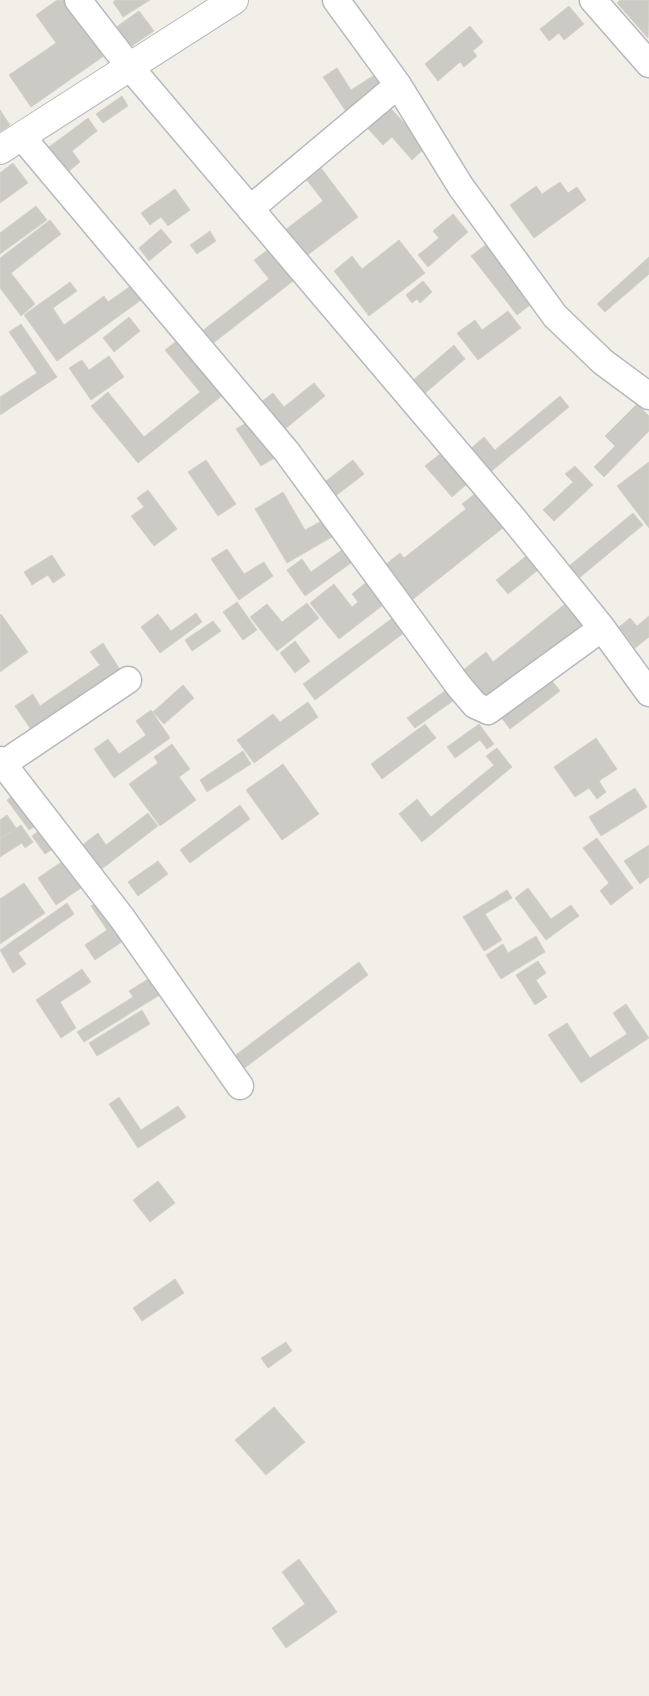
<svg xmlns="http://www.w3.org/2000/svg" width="649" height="1696" font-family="Quicksand,sans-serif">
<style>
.building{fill:#cccac5;stroke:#d6d1c6}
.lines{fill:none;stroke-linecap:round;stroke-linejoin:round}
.street-casing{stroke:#b5b8bc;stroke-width:29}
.secondary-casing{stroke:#b6babf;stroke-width:30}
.street{stroke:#fff;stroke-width:26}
.secondary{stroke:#fff;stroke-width:28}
</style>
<rect width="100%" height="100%" fill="#f1efe8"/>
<path class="building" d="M57,0H71L108,53L31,107L9,75L56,43L36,15Z
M116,0H150L123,17L113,2Z
M620,0H649L648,38L617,3Z
M569,6L584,24L564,40L559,33L549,41L540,29Z
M139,11L154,31L126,50L112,30Z
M470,26L483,42L473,51L477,56L464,67L460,62L438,81L425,64Z
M337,68L351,90L376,74L385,88L347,113L323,77Z
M122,96L128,106L103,123L96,114Z
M385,102L426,147L412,160L392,137L383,145L362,122Z
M0,110L10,125L0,132Z
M88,118L97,131L72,151L80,162L68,172L49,147Z
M13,163L28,183L0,203V173Z
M318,164L358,217L305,257L285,230L323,201L303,175Z
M560,182L568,193L577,187L586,200L534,238L510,205L536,186L542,194Z
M175,189L190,210L168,226L161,217L150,225L141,213Z
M36,206L47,220L0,254V233Z
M453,214L468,232L428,267L418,255L439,238L433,231Z
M50,220L61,234L11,273L35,304L21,316L0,288V258Z
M161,229L172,242L149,261L139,248Z
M210,231L216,241L197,254L190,245Z
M399,240L425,273L369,316L334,271L352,256L362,269Z
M488,243L534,302L517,315L471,256Z
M269,249L293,281L207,348L197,335L269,279L254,260Z
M649,257V274L605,312L597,304Z
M423,281L432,292L420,303L417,299L412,303L406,295Z
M70,282L77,291L53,308L64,325L104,296L108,302L135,283L145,297L57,361L24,315Z
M508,311L521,328L478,360L457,333L475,320L482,330Z
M129,317L140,331L114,352L103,338Z
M21,324L57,377L0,415V397L37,373L9,332Z
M179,339L224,394L138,463L91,406L108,392L144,437L200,392L165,350Z
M454,345L465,359L423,395L411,382Z
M109,356L124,377L91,400L69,368L82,360L89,370Z
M314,383L325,396L284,430L261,402L273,393L284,407Z
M560,396L569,407L488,474L468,451L484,437L495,450Z
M637,404L649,416V431L604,477L594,467L615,446L605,436Z
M251,420L276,457L261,466L236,429Z
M441,453L467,484L452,497L425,466Z
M206,460L236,504L218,516L188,472Z
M353,460L364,474L333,498L322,484Z
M649,462V528L617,486Z
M575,466L593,485L554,521L543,510L573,482L565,474Z
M148,490L177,529L154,546L131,516L144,507L137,498Z
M283,492L305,530L327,518L337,534L287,563L255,509Z
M477,492L504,527L412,600L385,565L400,553L404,558L466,509L462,504Z
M633,513L643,525L579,578L569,566Z
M346,547L355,560L305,596L287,570L302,559L311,572Z
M227,549L244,574L264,562L273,576L239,600L211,559Z
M530,553L542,567L508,594L496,580Z
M52,555L65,575L53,583L48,575L32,585L24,572Z
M369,580L387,602L339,639L310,603L334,584L352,607L358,602L352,594Z
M570,600L589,623L488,703L462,671L486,652L493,662Z
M237,602L257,630L243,640L223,612Z
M307,603L319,618L277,651L250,617L267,604L282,622Z
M196,613L202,622L160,653L141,627L158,614L171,631Z
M1,614L28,652L0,672V615Z
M398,614L409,629L315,700L303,684Z
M649,616V637L635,648L619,627L630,618L637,626Z
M213,621L221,631L192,651L185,640Z
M295,641L310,661L295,673L280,653Z
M103,643L121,671L32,731L15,706L33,694L40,706L100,665L90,652Z
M550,678L560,691L510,729L501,717Z
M183,685L194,698L164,724L153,712Z
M449,688L457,698L415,728L407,718Z
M308,702L318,717L254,763L237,740L273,714L280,722Z
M151,710L170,738L114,778L94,749L108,739L119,754L146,735L136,721Z
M425,724L436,738L382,779L371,764Z
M479,724L494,744L487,749L480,740L455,758L447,747Z
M596,738L617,769L599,781L606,792L597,799L589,788L575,797L554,767Z
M172,744L190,769L179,777L196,800L160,826L129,784L158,763L154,757Z
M497,748L512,767L422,842L399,814L417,799L431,817L494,765L486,756Z
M243,751L251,764L207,792L200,780Z
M283,764L319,814L282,840L246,790Z
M635,788L647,807L601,836L589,817Z
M20,790L43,821L29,830L7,800Z
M240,805L250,819L190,863L180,850Z
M148,813L158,826L99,871L81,846L98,833L106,845Z
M7,815L16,828L0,839V820Z
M21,825L33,842L25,848L22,843L0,857V839Z
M45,826L59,845L45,854L32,836Z
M597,838L633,888L611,905L600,891L609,883L583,848Z
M649,845V877L640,884L624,861Z
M63,861L81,888L56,905L38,878Z
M158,861L168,874L138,896L128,882Z
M24,883L45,913L0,944V899Z
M528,888L551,919L571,905L579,916L546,940L515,898Z
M507,890L512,898L485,914L502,940L484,951L463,917Z
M102,898L129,937L95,960L85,945L107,930L91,906Z
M67,903L74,914L18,953L26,964L13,973L0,950Z
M536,936L545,952L501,979L486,955L503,944L508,953Z
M538,961L546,973L536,980L547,997L535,1005L516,975Z
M359,962L368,975L242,1070L233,1057Z
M82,969L91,982L60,1002L76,1028L61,1038L36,1000Z
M156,974L166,991L84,1042L77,1032L133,997L129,991Z
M626,1004L649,1038L581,1083L548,1035L567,1023L590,1058L627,1034L613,1013Z
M142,1010L150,1024L97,1056L89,1043Z
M119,1097L141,1130L178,1106L186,1117L138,1148L109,1104Z
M158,1181L175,1203L150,1222L133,1200Z
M175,1279L184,1293L142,1321L133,1308Z
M286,1342L292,1351L268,1368L261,1358Z
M274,1407L305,1442L266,1475L235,1440Z
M299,1559L337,1612L286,1648L272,1628L305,1604L282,1572Z"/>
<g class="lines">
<g class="street-casing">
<path id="street" d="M78,0L129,66L512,517L602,628L649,693
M336,0L398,85L461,187L555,316L603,362L649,396
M593,0L649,64
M22,137L287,452L458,685L475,705L488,711L602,628
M250,209L398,85
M0,760L122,918L240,1086
M3,764L128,680"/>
</g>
<g class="secondary-casing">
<path id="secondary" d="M0,150L234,0"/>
</g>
<use href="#street" class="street"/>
<use href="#secondary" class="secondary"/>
</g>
</svg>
